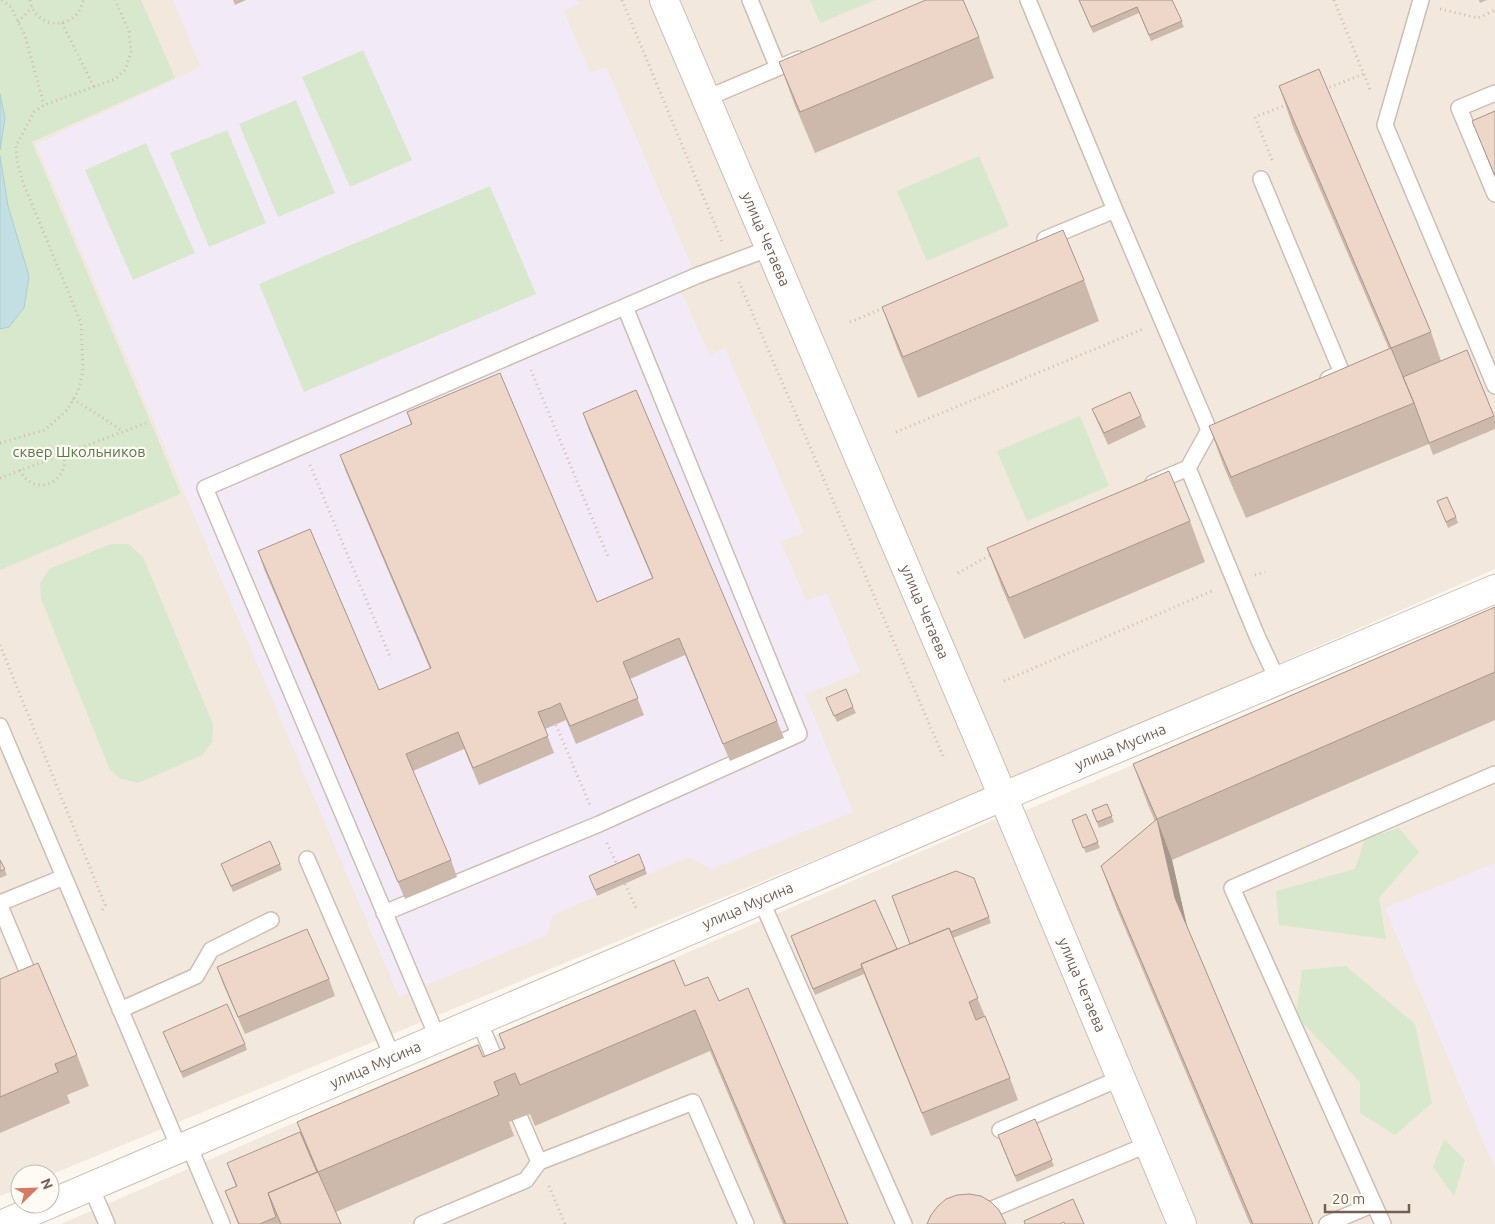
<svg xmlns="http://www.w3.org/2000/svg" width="1495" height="1224" font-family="Ubuntu,sans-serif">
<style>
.residential{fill:#f2e8dd}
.education{fill:#f3eaf8}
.green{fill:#d8e8cd}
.water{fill:#c4dfe3;stroke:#abced4}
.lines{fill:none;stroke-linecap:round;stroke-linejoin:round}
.service-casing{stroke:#cdbeb4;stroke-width:18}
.minor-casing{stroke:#cdbeb4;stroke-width:30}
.tertiary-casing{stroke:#cdbeb4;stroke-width:30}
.path{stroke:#d3baab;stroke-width:3;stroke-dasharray:1 4;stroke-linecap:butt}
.service{stroke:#fff;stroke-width:15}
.minor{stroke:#fff;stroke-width:28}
.tertiary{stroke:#fff;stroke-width:28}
.wall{fill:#cdb9ac}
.shaded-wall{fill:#a7968c}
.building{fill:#eed7c8;stroke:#a7968c}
.labels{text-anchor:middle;stroke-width:4.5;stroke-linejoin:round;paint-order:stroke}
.street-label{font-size:15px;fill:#755e52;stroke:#fefaf4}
.park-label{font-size:15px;fill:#59794b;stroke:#fefaf4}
</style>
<rect width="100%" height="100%" fill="#fbf6ee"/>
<path class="residential" d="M0,0H651L984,790L50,1175L20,1174V1188L0,1196Z
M680,0H1495V569L1009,781Z
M1495,611V1224H1196L1022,812Z
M998,818L1167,1224H61Z"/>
<path class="education" d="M173,0H577L579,4L564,11L590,73L606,67L699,283L681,292L710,355L725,348L804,533L781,542L806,601L827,593L860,672L805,694L853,812L712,869L688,857L553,915L547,935L399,997L36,144L201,67Z
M1495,863V1169L1385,908Z"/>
<path class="green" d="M0,0H141L175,78L32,142L181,494L0,570Z
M810,0H875L820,23Z
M363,50L412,160L350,187L302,77Z
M296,100L335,193L278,217L239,124Z
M227,130L266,223L209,247L170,153Z
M146,143L195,253L133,280L85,170Z
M979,156L1009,226L927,261L897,191Z
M490,186L536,294L304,392L259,284Z
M1080,416L1109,486L1027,521L997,451Z
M111,544H128L143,557L213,724L212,742L202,755L138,783L121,779L110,770L41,599L40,583L49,569Z
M1399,828L1419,852L1379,898L1386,939L1279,925L1276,891L1355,869L1365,839Z
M1346,966L1415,1024L1432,1103L1395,1135L1360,1113V1082L1296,1016L1302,970Z
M1444,1139L1465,1160L1454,1196L1433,1167Z"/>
<path class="water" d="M0,94L5,118L0,150Z
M0,156L8,206L29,276L24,308L9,327L0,329Z"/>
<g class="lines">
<g class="service-casing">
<path id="service" d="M750,0L778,68
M1028,0L1115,210L1209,430L1188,468L1257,636L1278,681
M1421,0L1385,125L1495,386
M1495,93L1459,108L1495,194
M707,98L799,59
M1261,179L1342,373L1328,379
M1045,239L1115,210
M1153,483L1188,468
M0,726L180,1150
M307,859L393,1058
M761,900L904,1224
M0,903L64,877
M0,906L28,973
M384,913L599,824L799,734L625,307
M120,1010L196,976L211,950L271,920
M479,1021L500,1071
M438,1039L205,488L696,276L770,248
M520,1118L539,1162
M1000,1130L1121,1078
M189,1146L222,1224
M91,1187L107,1224
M1374,1204L1383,1224
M422,1224L526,1180L539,1162L693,1102L746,1224
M956,1224L1149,1144
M1327,1224L1374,1204L1232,888L1495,774"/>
</g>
<g class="minor-casing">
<g id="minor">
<path id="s1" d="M664,0L983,749L1182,1224"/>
</g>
</g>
<g class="tertiary-casing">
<g id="tertiary">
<path id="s2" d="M3,1224L1002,797L1495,589"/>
</g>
</g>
<path class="path" d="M2,0L11,7L25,36L44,105
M30,0C35,31 78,31 83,0
M622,0L723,244
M1334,0L1371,92
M1440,9L1478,18L1495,10
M18,22L32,7
M62,23L94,87
M1325,89L1364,74
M1272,160L1255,117L1289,104
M739,282L943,756
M850,322L886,307
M531,370L609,559
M73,399L123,431
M896,432L1143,329
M0,443L45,430L67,410L78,391L83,371L81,323L22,180L17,161L16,146L34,112L44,105L115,79L125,70L131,52L129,31L115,0
M310,465L391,659
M20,470C32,498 70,484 64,454
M0,478L149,422
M958,573L992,554
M1255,575L1265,572
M0,645L105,905L102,910
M1004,681L1214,590
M556,725L590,805
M607,843L618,867
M625,884L636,908
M549,1186L565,1224"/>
<use href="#service" class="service"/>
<use href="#minor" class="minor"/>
<use href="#tertiary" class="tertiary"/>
</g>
<path class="wall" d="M233,0H246L235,5Z
M1079,0H1172L1184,27L1151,41L1139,13L1093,33Z
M1479,0H1487L1480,3Z
M979,37L994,78L815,153L794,103L779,62Z
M1279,86L1431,332L1441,361L1467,350L1495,418V429L1433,455L1429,444L1246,518L1224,467L1209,426L1389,349L1293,127Z
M1495,111V178L1472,121Z
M1084,280L1099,321L918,398L897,348L882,307Z
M1092,409L1141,416L1146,427L1108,445L1097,421Z
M407,412L597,602L652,578L589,430L583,413L777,721L784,738L730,761L685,655L630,679L644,715L576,744L566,720L545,729L554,753L479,785L464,749L413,771L451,860L457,877L405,899L264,569L258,551L379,690L430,669L346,472L340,455L411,425Z
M1440,507L1456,517L1458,523L1448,528Z
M1190,521L1205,562L1024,639L1002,588L987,548Z
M1495,607V720L1172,860L1187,927L1313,1224H1250L1116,907L1101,866L1155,821L1148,805L1133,764Z
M826,698L853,707L856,713L837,722Z
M1107,804L1114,822L1099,828L1092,810Z
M1086,814L1100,848L1086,853L1072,820Z
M639,854L647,874L597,896L589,876Z
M0,860L7,875L0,878Z
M221,864H280L282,870L233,892Z
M974,878L991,923L953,938L1010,1078L1018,1100L931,1136L864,974L815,995L793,942L897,949L910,944Z
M217,967L329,979L335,996L245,1034L223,984Z
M0,979L77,1055L89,1086L67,1095L70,1103L0,1133Z
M685,986L719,1001L848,1224H783L710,1051L535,1126L530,1114L509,1122L514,1136L336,1212L341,1224H238L225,1191L236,1187L227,1163L305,1145L297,1122L483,1057L504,1048L499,1034Z
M163,1032L245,1044L247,1050L183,1078Z
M1035,1119L1054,1166L1017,1182L1000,1141Z"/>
<path class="shaded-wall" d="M1157,819L1172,860L1190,939L1175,898Z"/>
<path class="building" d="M926,0H963L979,37L800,112L779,62Z
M1079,0H1172L1182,21L1149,35L1137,7L1091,27Z
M1319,69L1431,332L1391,348L1279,86Z
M1495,111V176L1472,121Z
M1063,230L1084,280L903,357L882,307Z
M1391,348L1414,403L1231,477L1209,426Z
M1467,350L1494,416L1429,443L1414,403L1403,377Z
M500,373L597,602L653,578L583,413L636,390L777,721L723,744L679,638L623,662L638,698L570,726L560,703L550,708L538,712L548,736L473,768L458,732L406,754L451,860L398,882L258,551L310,529L379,690L431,668L340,455L412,424L407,412Z
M1130,392L1141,416L1104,433L1092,409Z
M1169,471L1190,521L1009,598L987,548Z
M1447,497L1456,517L1446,522L1437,501Z
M1495,607V672L1157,819L1133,764Z
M846,689L853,707L834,716L826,698Z
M1107,804L1112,816L1097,822L1092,810Z
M1086,814L1098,842L1083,848L1072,820Z
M1157,819L1175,898L1313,1224H1253L1101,866Z
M270,841L280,864L231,886L221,864Z
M639,854L645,869L595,890L589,876Z
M0,860L5,869L0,871Z
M956,871L974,878L989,917L951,932L949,928L910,944L892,896Z
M875,900L897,949L861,964L862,968L813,989L791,936Z
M949,928L978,998L969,1002L976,1020L985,1016L1010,1078L922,1113L861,964Z
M307,929L329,979L238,1017L217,967Z
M674,960L685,986L708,977L719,1001L748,988L848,1224H786L695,1010L520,1085L515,1073L494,1082L499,1095L318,1172L297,1122L478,1045L483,1057L505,1048L499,1034Z
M38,963L77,1055L55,1064L58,1072L0,1097V979Z
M227,1004L245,1044L181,1072L163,1032Z
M1035,1119L1052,1160L1015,1176L998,1135Z
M300,1132L317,1172L268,1193L276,1217L260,1224H239L225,1191L237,1186L227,1163Z
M318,1172L341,1224H281L268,1193Z
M969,1194L981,1196L991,1202L999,1210L1006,1224H927L931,1215L938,1206L946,1199L957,1195Z
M1073,1199L1084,1224H1065L1064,1222L1060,1224H1025L1024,1221Z"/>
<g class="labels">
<g class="street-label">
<text dy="5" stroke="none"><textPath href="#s1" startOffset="260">улица Четаева</textPath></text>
<text dy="5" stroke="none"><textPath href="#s1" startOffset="665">улица Четаева</textPath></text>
<text dy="5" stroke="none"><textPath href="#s2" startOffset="1215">улица Мусина</textPath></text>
<text dy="5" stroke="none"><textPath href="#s2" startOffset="810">улица Мусина</textPath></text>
<text dy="5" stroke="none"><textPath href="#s1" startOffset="1070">улица Четаева</textPath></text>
<text dy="5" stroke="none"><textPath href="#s2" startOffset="405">улица Мусина</textPath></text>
</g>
<g class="park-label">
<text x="79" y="457">сквер Школьников</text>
</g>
</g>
<g transform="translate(35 1189) rotate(67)"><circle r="24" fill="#fefaf4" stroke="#c7bcb3"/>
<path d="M0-4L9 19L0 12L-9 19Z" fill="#d67b62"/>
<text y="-8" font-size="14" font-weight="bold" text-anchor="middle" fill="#755e52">N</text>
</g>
<path d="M1325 1204v8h84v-8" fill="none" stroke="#755e52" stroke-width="2.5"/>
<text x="1332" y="1204" font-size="15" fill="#755e52" stroke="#fefaf4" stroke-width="4" paint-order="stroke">20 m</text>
</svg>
